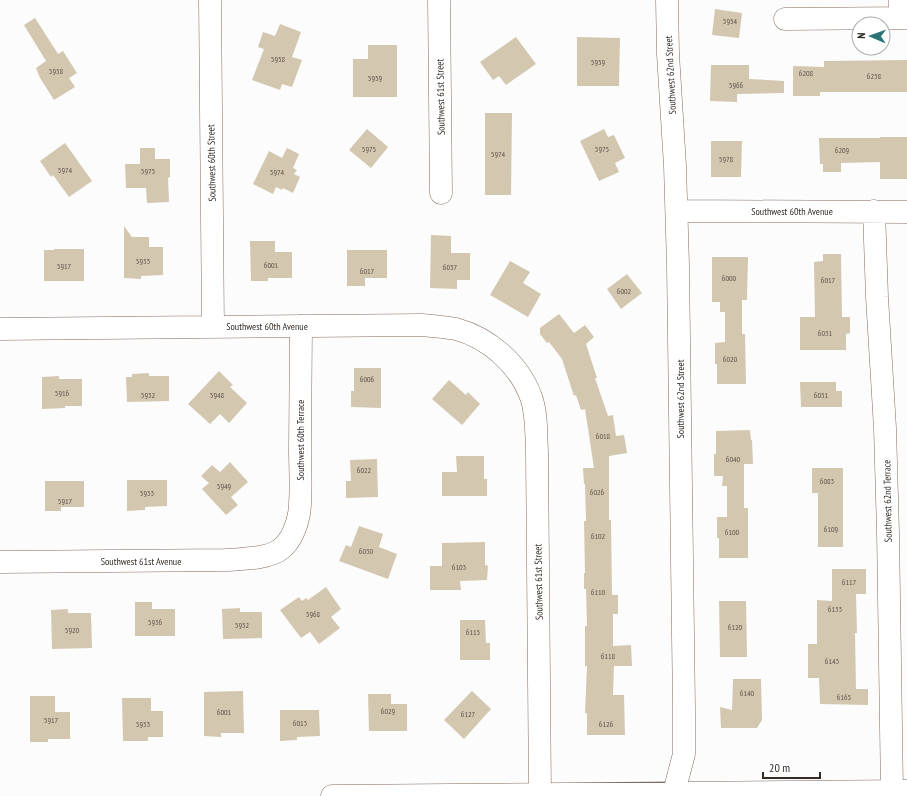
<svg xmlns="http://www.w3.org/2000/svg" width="907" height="796" font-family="'PT Sans Narrow',sans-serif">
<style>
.building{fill:#d3c7b0}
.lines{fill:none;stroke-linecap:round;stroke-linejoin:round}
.minor-casing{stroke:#806b5d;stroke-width:23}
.minor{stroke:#fff;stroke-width:22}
.labels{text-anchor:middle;stroke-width:3;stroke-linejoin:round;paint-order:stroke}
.number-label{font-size:8px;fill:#5c5248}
.street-label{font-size:10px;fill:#342b25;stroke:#fff}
</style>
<rect width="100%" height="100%" fill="#fcfcfc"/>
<path class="building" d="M715,9L742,13L739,38L712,35Z
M35,18L58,54L63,51L77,73L69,78L75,87L54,100L40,78L36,68L46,61L24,25Z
M280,24L301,32L292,57L302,60L292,87L282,84L280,90L252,80L264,49L258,47L263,32L275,36Z
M516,37L536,64L506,85L499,76L493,80L480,62Z
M577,37L620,38L619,86H577Z
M368,45H397V97H353V59H368Z
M907,60V92H820V96H793V66L824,67V61Z
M711,65H749V79L784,81V93L737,94V102L710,101Z
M485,113H512L511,195H485Z
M367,129L388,147L371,168L349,150Z
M604,129L608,137L614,135L625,158L615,163L619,172L599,181L580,141Z
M880,137H907V179H880V162L841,163V172H823V164H820L819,138H880Z
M711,141H742L741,177H711Z
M65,143L92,181L69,197L53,175L51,177L40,161Z
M140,148H155V159H170V177L168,178L169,202L147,203L146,188H126L125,164H140Z
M287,148L299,154L293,168L297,170L294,174L300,177L293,193L283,188L282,190L276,187L273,194L253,184L269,151L282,158Z
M124,226L132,237H149V247H163V275L141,276V279L124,278Z
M431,235L451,236V253H470V280H457V289L430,288Z
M250,241H275V252H292V278H268V281H251Z
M54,249H84V281H44V250H54Z
M347,250H387V278H365V286H347Z
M823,254H841L842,317H850V333L846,334V350H800V317H815L814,262L823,261Z
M712,257H748L747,300H742V334H745L746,384H717V364H715V343L725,342V312H720V302H712Z
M510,261L530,272L523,283L541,294L528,317L490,295Z
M627,274L642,293L621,309L607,289Z
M559,314L574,333L585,325L594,337L586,344L597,378H595L608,416L613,415L616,436L624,435L627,453L609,456V520H611L612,595H618V614H613V646L631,645L632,666H614L613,695H624L625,735H587V713H585L587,666H585V626H587L586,589H584V573H585L584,521H586L585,484H584L583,468H594L585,409L581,410L576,395L574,396L562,359L549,342L547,343L540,334V328Z
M354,368H381V408L351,407V391H354Z
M219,371L233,385L230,387L247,403L229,423L220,414L210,424L188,404Z
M149,373V376H169V401L127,402L126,377H132V374Z
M59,376V379H82V406H65V408L42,409V377Z
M449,380L466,395L468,392L480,404L462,425L432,399Z
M800,382H836V391H842V407H801Z
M750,430L751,440H752L753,464H744V508H748V558H719V538H717V517H727V486H722L723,476H714V454H716V431Z
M456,456H484V479H487V496H442V472H457Z
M377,459L378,497L346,498V481H351L350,460Z
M230,462L248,482L231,497L238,505L226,515L202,489L209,483L201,476L212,465L220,472Z
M812,468H843V547H818V493H812Z
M127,480H167V506L145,507V510L127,511Z
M45,481H84V507H61V511H45Z
M359,526L383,534L379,547L397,554L388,579L339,561L346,545L351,547Z
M485,542V565L488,566L487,580L460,581L461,590H430V566H442V543Z
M832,569H866V594H856L857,633H855L856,689H868V705L820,704L819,678H808V644H817V600L832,601Z
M326,587L341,609L331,617L340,628L319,644L310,632L301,638L280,610L299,597L302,601L306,598L308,600Z
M719,601H746L747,657H720Z
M135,602H152V609H175V636H135Z
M240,608V612H262V638L223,639L222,609Z
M68,609V613H91L92,648L52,649L51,610Z
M460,620H485L486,643H490V660H460Z
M733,679H761L762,720L757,728H721L720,707L732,710Z
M243,691L244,733H221V737L204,736V692Z
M472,691L491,709L464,739L444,720Z
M368,694H391V704H407V731H369Z
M30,696H55V712H70V739H48V742H30Z
M122,698H151V711H163V737H148V741H123Z
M280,710H319L320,736L297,737V740L280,741Z"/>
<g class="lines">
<g class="minor-casing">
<path id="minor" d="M210,0L213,327
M439,0L441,193
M667,0L668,54L675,166L678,265L684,708V754L673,796
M900,0V18
M785,19L907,18
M677,211L907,212
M874,211L877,297L885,428L888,532L892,791
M0,329L422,325C433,326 445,327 456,329C489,338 519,364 531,397C537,413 536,434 537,452L540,794
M0,562L225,560C241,559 269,559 281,549C291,541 297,526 299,514C302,495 300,470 300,450C300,409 301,367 301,326
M332,796L906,791"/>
</g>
<use href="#minor" class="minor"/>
</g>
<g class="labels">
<g class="number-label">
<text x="730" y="24">5954</text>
<text x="278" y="62">5958</text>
<text x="598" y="65">5959</text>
<text x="56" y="74">5958</text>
<text x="806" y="76">6208</text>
<text x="874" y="79">6238</text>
<text x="375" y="81">5959</text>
<text x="736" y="88">5966</text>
<text x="369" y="152">5975</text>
<text x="602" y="152">5975</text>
<text x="842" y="153">6209</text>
<text x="498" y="157">5974</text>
<text x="726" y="162">5978</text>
<text x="65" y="173">5974</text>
<text x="148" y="174">5975</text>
<text x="277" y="175">5974</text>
<text x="143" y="264">5933</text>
<text x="271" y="268">6001</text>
<text x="64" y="269">5917</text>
<text x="450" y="270">6037</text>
<text x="367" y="274">6017</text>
<text x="729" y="281">6000</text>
<text x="828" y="283">6017</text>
<text x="624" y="294">6002</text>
<text x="825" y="336">6031</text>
<text x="730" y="362">6020</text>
<text x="367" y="382">6006</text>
<text x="62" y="396">5916</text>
<text x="148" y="398">5932</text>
<text x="217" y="398">5948</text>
<text x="821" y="398">6051</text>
<text x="603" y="439">6018</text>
<text x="733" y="462">6040</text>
<text x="364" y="473">6022</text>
<text x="827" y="484">6083</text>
<text x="224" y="489">5949</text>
<text x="597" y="495">6026</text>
<text x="147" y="496">5933</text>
<text x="65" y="504">5917</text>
<text x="831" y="532">6109</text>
<text x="732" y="535">6100</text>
<text x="598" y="539">6102</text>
<text x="366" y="554">6030</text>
<text x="459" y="570">6103</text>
<text x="849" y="585">6117</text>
<text x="598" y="595">6110</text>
<text x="835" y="612">6133</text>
<text x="313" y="617">5968</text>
<text x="155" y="625">5936</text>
<text x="242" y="628">5952</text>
<text x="735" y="630">6120</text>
<text x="72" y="633">5920</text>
<text x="473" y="635">6115</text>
<text x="608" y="659">6118</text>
<text x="832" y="664">6143</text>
<text x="747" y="696">6140</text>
<text x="844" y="700">6165</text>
<text x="388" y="714">6029</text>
<text x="224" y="715">6001</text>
<text x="468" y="717">6127</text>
<text x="51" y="723">5917</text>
<text x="300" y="726">6013</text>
<text x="143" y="727">5933</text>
<text x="606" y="727">6126</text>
</g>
<g class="street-label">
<text transform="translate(670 75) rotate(-93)" y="4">Southwest 62nd Street</text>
<text transform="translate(440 97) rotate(-91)" y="4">Southwest 61st Street</text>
<text transform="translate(211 163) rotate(-91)" y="4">Southwest 60th Street</text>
<text x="792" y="215">Southwest 60th Avenue</text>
<text x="267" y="330">Southwest 60th Avenue</text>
<text transform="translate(680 399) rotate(-90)" y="4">Southwest 62nd Street</text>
<text transform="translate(300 440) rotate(-90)" y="4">Southwest 60th Terrace</text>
<text transform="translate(887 501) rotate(-91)" y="4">Southwest 62nd Terrace</text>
<text x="141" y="565">Southwest 61st Avenue</text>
<text transform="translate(538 582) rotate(-91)" y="4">Southwest 61st Street</text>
</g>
</g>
<g transform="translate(871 36) rotate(272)"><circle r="19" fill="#ffffff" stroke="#aeaaa8"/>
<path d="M0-3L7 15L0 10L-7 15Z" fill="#2a7473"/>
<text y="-6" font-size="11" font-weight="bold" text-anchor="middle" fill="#342b25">N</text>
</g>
<path d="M763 772v6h57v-6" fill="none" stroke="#342b25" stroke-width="2"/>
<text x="769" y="772" font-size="12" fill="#342b25" stroke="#ffffff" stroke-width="3" paint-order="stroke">20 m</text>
</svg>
